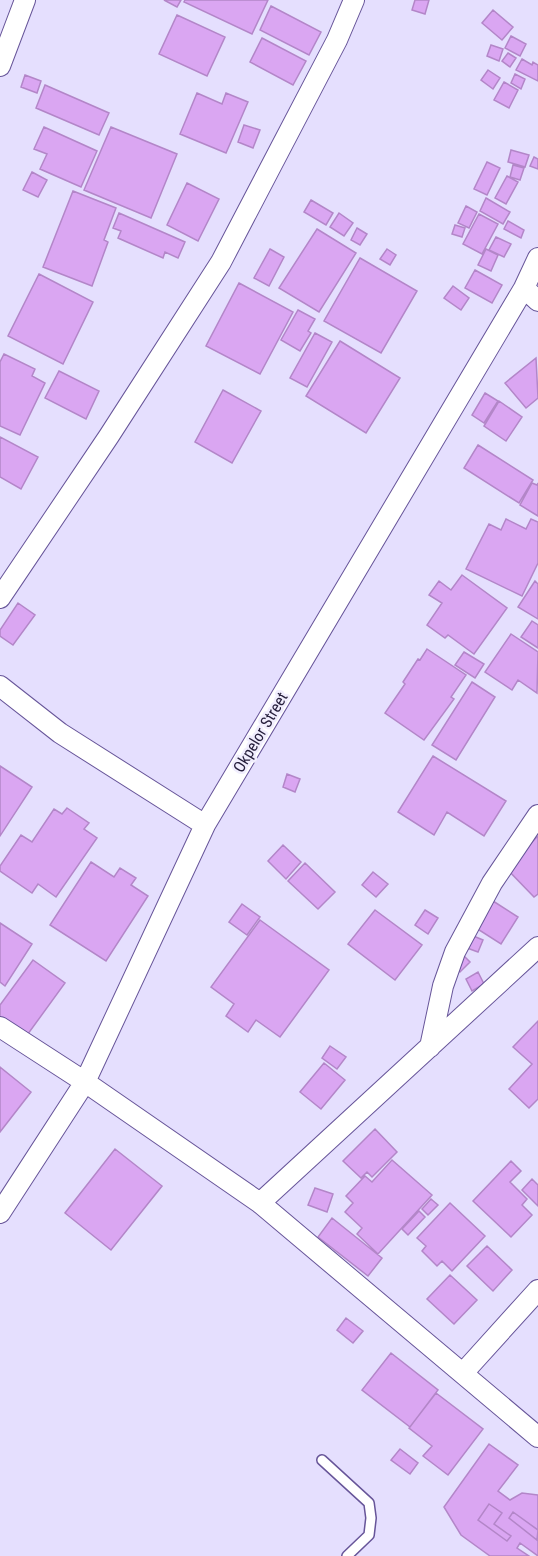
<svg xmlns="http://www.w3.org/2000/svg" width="538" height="1556" font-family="'Roboto Condensed',sans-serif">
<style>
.building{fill:#daa6f2;stroke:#b386c8;stroke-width:1.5;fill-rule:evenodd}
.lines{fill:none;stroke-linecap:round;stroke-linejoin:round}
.lane-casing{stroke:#675599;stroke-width:12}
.street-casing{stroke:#675599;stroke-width:22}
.lane{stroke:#fff;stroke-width:9}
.street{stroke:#fff;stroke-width:20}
.labels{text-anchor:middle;stroke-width:5;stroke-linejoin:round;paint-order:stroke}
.street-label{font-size:16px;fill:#27203d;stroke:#f1eefe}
</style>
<rect width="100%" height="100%" fill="#e5dffe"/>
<path class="building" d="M164,0H181L177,7Z
M185,0H268L252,34L184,2Z
M415,0H429L425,14L412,10Z
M271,6L321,32L309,55L260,30Z
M493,10L513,27L502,40L482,23Z
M177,15L225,37L207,76L159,54Z
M511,36L526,44L520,56L505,48Z
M262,38L306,61L293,85L250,62Z
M491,45L503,49L499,61L487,56Z
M508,53L516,58L510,67L502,61Z
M522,59L532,65L533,62L538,65V81L516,70Z
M488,70L500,78L493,89L481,80Z
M515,74L525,79L521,89L511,83Z
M25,75L41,81L37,93L21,87Z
M504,82L518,90L509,108L494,100Z
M45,85L109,113L99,135L36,108Z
M197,93L222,104L226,93L248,102L226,153L180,134Z
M244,125L260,130L253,148L238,142Z
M44,127L97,151L81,187L40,169L47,154L34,149Z
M111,127L177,154L151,218L84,190Z
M511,150L529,155L525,167L508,162Z
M534,157L538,159V169L530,166Z
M487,162L500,168L487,195L474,189Z
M513,165L524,168L520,180L510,177Z
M32,172L47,180L38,197L23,190Z
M507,176L518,182L506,204L495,198Z
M187,183L219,199L198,241L167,225Z
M73,191L116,208L104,240L108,242L92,286L43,267Z
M486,198L510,212L503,224L480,211Z
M311,200L333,213L326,225L304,212Z
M466,206L477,212L469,228L458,223Z
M119,213L185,242L178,258L165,252L163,258L118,238L121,231L113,228Z
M339,213L353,223L344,236L330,227Z
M479,214L498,224L482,254L463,244Z
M508,221L524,230L521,238L504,229Z
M455,225L465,228L462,237L452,234Z
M357,228L367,234L360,245L351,240Z
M317,229L356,253L319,312L279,288Z
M496,237L511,244L504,257L489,250Z
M270,249L284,257L269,286L254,278Z
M387,249L396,255L390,265L380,259Z
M486,249L498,255L491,271L478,265Z
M360,258L417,291L381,353L324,321Z
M475,270L502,285L492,303L465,288Z
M39,274L93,302L63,364L8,336Z
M239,283L293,312L260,374L206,346Z
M453,286L469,298L461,310L444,298Z
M298,310L315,319L308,331L311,333L300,351L281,340Z
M315,333L332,342L307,387L290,378Z
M340,341L400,378L366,433L306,396Z
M4,354L35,369L32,376L45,383L20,435L0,426V362Z
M536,358L538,398L526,408L505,383Z
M59,371L99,391L86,419L45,398Z
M223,390L261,411L232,463L195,442Z
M485,393L498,401L484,423L472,415Z
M499,401L522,417L506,441L484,426Z
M0,437L38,457L21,489L0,477Z
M478,445L533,480L519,503L464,468Z
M532,483L537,485L538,483V516L520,505Z
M506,519L526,529L531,519L538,522V563L522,596L466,569L489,524L501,530Z
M462,575L507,608L474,654L448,635L445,638L427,625L442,603L429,595L439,581L451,590Z
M535,581L538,584V619L518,607Z
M18,603L35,615L13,645L0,636V630Z
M532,621L538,625V648L521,637Z
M511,634L538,652L537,693L518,680L512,690L485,672Z
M427,649L466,675L451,697L454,699L424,740L385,713L405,684L403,682L418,659L420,660Z
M464,652L484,664L475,678L455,665Z
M472,682L495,697L456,760L432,745Z
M433,756L506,801L484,836L447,812L434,835L398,812Z
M0,766L32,787L0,836Z
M287,774L300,779L295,792L283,787Z
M67,808L89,823L84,829L97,838L56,897L38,884L32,893L0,871V866L21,835L32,842L54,809L62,814Z
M538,836V894L534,897L506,868Z
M283,845L301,862L286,879L268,861Z
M91,862L114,877L120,868L136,878L131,885L148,896L106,961L50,925Z
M305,863L335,892L318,909L288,881Z
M373,872L388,884L376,897L362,885Z
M493,901L518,917L501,944L476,928Z
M242,904L260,917L247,935L229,922Z
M375,910L422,945L395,980L348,944Z
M425,910L438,918L428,934L415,925Z
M260,920L329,970L280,1037L256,1020L248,1032L226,1016L234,1004L211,987Z
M0,923L32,944L5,986L0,982Z
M471,935L483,940L478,952L467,948Z
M462,954L470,962L460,972L452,963Z
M33,960L65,983L25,1038L0,1019V1005Z
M478,972L484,984L472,991L466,979Z
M538,1021V1099L529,1108L509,1089L532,1064L513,1047Z
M330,1046L346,1057L337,1069L322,1058Z
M324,1063L345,1080L321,1109L300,1092Z
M0,1067L31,1092L0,1132Z
M375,1129L397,1152L372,1177L367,1172L361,1178L343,1161Z
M115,1149L162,1186L111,1250L65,1213Z
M392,1160L432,1195L378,1254L357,1234L362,1228L345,1212L353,1203L346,1196L365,1176L372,1182Z
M511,1161L521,1171L510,1182L527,1199L522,1205L532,1215L511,1237L473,1201Z
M532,1179L538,1185V1206L522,1190Z
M315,1188L333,1194L327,1212L308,1205Z
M431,1199L438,1205L428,1215L422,1209Z
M450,1203L485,1236L452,1271L442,1261L437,1266L422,1251L426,1246L417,1238Z
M419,1211L425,1217L408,1235L402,1229Z
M332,1218L382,1258L368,1276L318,1237Z
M487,1246L512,1270L493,1291L467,1266Z
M450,1275L477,1300L454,1324L427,1299Z
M346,1318L363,1331L353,1343L337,1330Z
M391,1353L438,1390L410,1427L362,1390Z
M436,1393L483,1429L448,1475L423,1456L432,1446L409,1428Z
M489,1444L518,1465L498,1491L510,1500L522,1493L538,1495V1530L513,1512L509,1518L537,1540L538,1538V1556L520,1543L517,1548L529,1556H490L461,1535L444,1507ZM489,1504L502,1513L494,1524L511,1536L507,1541L478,1520Z
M400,1449L418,1463L410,1474L391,1460Z
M489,1504L502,1513L494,1524L511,1536L507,1541L478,1520Z
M513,1512L538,1530L537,1540L509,1518Z"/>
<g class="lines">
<g class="lane-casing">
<path id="lane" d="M322,1460L369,1503L371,1518L369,1535L347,1556"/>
</g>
<g class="street-casing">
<path id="street" d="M0,66L25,0
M524,288L538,301
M0,598L109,436L221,262L337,40L354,0
M0,686L60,733L205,825
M0,1027L85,1082L260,1203L538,1437
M430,1047L443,986L455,952L492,883L538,815
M260,1203L538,947
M0,1213L85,1082L205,825L524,288L538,258
M463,1373L538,1290"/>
</g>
<use href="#lane" class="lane"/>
<use href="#street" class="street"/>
</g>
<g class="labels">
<g class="street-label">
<text transform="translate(260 732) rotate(-59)" y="6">Okpelor Street</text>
</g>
</g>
</svg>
